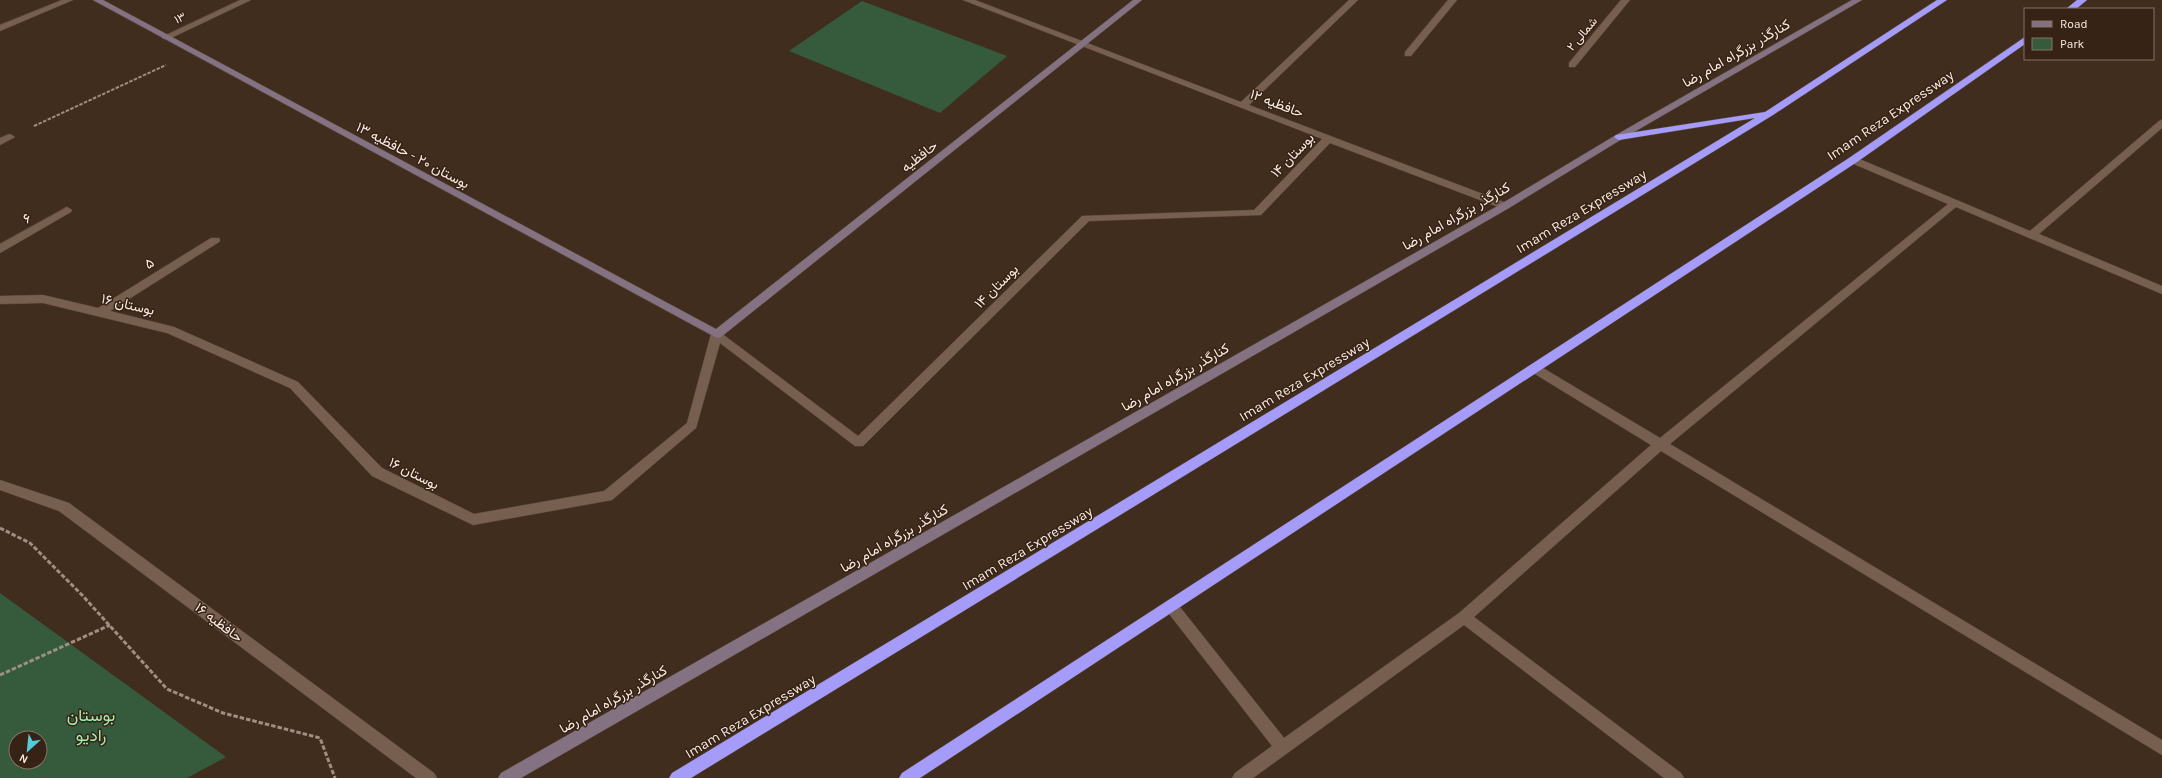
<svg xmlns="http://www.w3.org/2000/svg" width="2162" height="778" font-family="Karla,Vazirmatn,sans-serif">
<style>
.green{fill:#355b3c;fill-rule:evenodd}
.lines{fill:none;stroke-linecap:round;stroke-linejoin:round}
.street-casing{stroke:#59483c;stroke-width:1}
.secondary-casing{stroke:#59483c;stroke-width:1}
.highway-casing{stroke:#59483c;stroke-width:1}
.path-far1{stroke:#9f8e82;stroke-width:2;stroke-dasharray:3.5 1.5;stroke-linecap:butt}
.path{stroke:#9f8e82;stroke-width:3;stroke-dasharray:4.5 2;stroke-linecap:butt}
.street{fill:#765f4f;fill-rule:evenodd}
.secondary{fill:#847182;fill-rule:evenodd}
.highway{fill:#a59cfa;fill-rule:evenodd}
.labels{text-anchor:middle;stroke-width:3;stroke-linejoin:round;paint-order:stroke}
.far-street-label{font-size:12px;fill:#f9ebe2;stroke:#372315}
.street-label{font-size:14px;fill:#f9ebe2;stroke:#372315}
.near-park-label{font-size:17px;fill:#a0efaf;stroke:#372315}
</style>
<rect width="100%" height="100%" fill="#412d1e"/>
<path class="green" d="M862,1L1007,56L940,113L789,51Z
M0,593L226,757L187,778H0ZM16,738H40V762H16Z"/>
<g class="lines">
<g class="street-casing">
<path id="street" d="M62,0H73L0,31V25Z
M240,0H251L169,39H163L162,37Z
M963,0H975L1241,102L1349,0H1358L1249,105L1509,204L1510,206L1509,208H1501L1330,143L1261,215L1089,221L863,446H855L720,343L696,428L612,500L473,525L372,476L290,388L167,333L43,303L0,304V296L43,295L98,308L211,238H219L220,240L219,242L110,311L174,327L298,382L382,468L474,514L604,491L687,423L711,334L717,330L858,436L1082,216L1254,210L1322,139Z
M1448,0H1457L1411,56H1405V52Z
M1621,0H1630L1575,67H1569V63Z
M2162,120V128L2039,234L2162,286V294L1956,207L1670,444L2162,740V755L1661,451L1474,617L1681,773L1684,778H1664L1464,625L1253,778H1232L1235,773L1272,746L1166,610L1164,606L1166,602L1171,600L1176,602L1284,738L1459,613L1651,445L1530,371L1528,368L1530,365H1538L1660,438L1948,204L1849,162V158H1857L2030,231L2159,121Z
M10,134L15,137L0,145V138Z
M67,207L72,210L71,212L0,253V244Z
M0,480L69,503L434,773L437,778H416L59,511L0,490Z"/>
</g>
<g class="secondary-casing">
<path id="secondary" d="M93,0H103L716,329L1133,0H1142L721,337L717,338Z
M1852,0H1862L1622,139L1509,208L521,778H498L501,773L1501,204L1616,135Z"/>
</g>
<g class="highway-casing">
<path id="highway" d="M1937,0H1947L1773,115L691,778H669L672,773L1755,118L1619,140L1614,137L1616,135L1765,112Z
M2077,0H2087L2076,9H2066Z
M2025,37V44L1857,162L920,778H899L902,773L1849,158Z"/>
</g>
<path class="path-far1" d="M34,126L166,65"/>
<path class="path" d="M0,528L30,543L82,595L167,689L223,713L320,738L335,778
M0,675L110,625"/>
<use href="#street" class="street"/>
<use href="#secondary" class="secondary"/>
<use href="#highway" class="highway"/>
</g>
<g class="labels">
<g class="far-street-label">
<text transform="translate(180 18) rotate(-24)" y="4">۱۳</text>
<text transform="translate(1582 34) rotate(-50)" y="4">۲ شمالی</text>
</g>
<g class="street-label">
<text transform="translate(1736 53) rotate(-30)" y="5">کنارگذر بزرگراه امام رضا</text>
<text transform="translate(1277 103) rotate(21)" y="5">حافظیه ۱۲</text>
<text transform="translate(1890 115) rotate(-34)" y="5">Imam Reza Expressway</text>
<text transform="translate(413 155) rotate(28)" y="5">بوستان ۲۰ - حافظیه ۱۳</text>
<text transform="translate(1292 155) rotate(-46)" y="5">بوستان ۱۴</text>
<text transform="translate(919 156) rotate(-38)" y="5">حافظیه</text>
<text transform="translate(1581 211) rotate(-31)" y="5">Imam Reza Expressway</text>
<text transform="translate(1456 216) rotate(-30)" y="5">کنارگذر بزرگراه امام رضا</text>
<text transform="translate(27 218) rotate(-30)" y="5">۶</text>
<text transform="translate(149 263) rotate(-32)" y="5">۵</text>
<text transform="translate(996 286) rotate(-45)" y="5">بوستان ۱۴</text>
<text transform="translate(128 304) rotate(13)" y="5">بوستان ۱۶</text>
<text transform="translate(1175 377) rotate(-30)" y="5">کنارگذر بزرگراه امام رضا</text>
<text transform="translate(1304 379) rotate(-31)" y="5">Imam Reza Expressway</text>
<text transform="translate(414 473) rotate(27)" y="5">بوستان ۱۶</text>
<text transform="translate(894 538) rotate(-30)" y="5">کنارگذر بزرگراه امام رضا</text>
<text transform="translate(1027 548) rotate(-31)" y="5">Imam Reza Expressway</text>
<text transform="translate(219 622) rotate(37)" y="5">حافظیه ۱۶</text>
<text transform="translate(613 699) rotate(-30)" y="5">کنارگذر بزرگراه امام رضا</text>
<text transform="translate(750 716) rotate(-31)" y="5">Imam Reza Expressway</text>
</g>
<g class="near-park-label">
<text x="91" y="721">بوستان<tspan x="91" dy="20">رادیو</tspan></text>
</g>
</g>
<rect x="2024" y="8" width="130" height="52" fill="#372315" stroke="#857367"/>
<rect x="2032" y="21" width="20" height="6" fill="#847182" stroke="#857367"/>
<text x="2060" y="28" font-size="12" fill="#f9ebe2">Road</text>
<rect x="2032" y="38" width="20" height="12" fill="#355b3c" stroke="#857367"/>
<text x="2060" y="48" font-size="12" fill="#f9ebe2">Park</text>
<g transform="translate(28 750) rotate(207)"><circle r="19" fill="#372315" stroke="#857367"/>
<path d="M0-3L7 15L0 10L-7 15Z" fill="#52cbda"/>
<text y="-6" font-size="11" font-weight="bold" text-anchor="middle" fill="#f9ebe2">N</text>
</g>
</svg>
